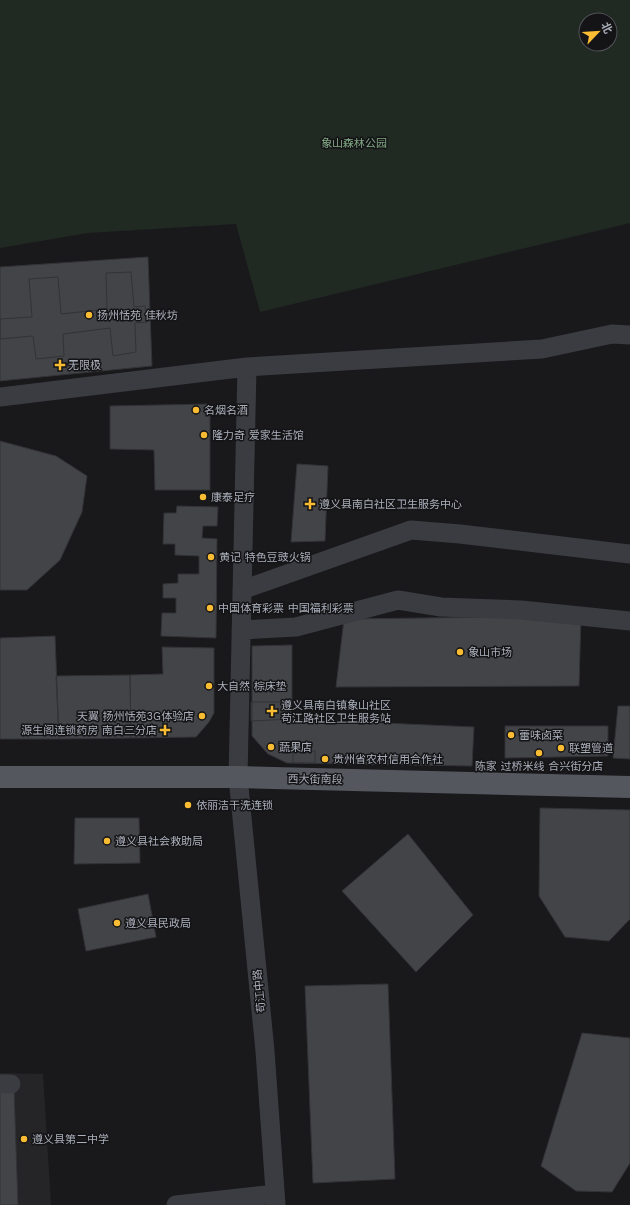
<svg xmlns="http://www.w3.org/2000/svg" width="630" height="1205" font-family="'Work Sans','Noto Sans SC',sans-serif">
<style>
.built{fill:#252528}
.green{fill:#202922;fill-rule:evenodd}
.building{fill:#434448;stroke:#333337}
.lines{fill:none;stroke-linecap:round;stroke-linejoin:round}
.minor{stroke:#3b3c42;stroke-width:19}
.major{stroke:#55575f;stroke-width:22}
.poi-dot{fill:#f9bc33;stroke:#141416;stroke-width:1.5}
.labels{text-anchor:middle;stroke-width:3;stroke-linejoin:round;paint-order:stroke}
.park-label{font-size:11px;fill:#81a784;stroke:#141416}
.poi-label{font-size:11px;fill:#abafbb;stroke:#141416;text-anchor:start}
.street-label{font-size:11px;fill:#abafbb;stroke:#141416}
</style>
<rect width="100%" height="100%" fill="#19191b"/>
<path class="built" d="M0,1073L43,1074L51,1205H0Z"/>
<path class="green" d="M0,0H630V223L260,312L236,224L88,233L0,248ZM586,20H610V44H586Z"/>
<path class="building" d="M148,257L152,366L0,381V267Z
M131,272L134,307L145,306L147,322L135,323L136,352L113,356L110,328L63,334L64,356L36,359L33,336L0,339V319L32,317L29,279L58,277L61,314L107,309L106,273Z
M210,404V490H155L154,450L110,449V406Z
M0,441L56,456L87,476L82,512L60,560L27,590H0Z
M297,464L328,466L325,541L291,542Z
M177,506L218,507L217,526H203L202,538L217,539L216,638L161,636L162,613H176V598H163V584L178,583V574H199V556L175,555V544H163L164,513H176Z
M581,616L579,686L336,687L344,619Z
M55,636L59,739H0V638Z
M292,645V719L474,727L472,766L287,763L268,754L252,736V646Z
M162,647L214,648V713L209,722L196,737L131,738L130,675L163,674Z
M130,675L131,738L59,739L56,676Z
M251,702H291L292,719L251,721Z
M618,706H630V759L613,758Z
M505,726H608V756L505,758Z
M315,751V763H293V752Z
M540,808L630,810V919L609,941L565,937L539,896Z
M75,818H139L140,863L74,864Z
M408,834L473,915L416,972L342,891Z
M148,894L156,937L86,951L78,909Z
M388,984L395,1179L313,1183L305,986Z
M582,1033L630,1038V1163L612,1192L576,1191L541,1166Z
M0,1089H14L18,1205H0Z"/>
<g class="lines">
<path class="minor" d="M0,397L247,367
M242,590L411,530L460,534L630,554
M241,630L296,627L398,600L441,607L521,610L630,621
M0,1084H11
M176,1205L275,1194
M276,1205L265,1051L238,777L247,367L542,349L612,334L630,335"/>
<path class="major" d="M0,777H238L630,787"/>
</g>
<g class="poi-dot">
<circle cx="89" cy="315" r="4"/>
<path d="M58 359h4v4h4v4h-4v4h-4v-4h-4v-4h4z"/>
<circle cx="196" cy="410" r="4"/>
<circle cx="204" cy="435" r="4"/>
<circle cx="203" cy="497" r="4"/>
<path d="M308 498h4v4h4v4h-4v4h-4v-4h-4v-4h4z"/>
<circle cx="211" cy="557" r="4"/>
<circle cx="210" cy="608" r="4"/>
<circle cx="460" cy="652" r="4"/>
<circle cx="209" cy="686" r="4"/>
<path d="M270 705h4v4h4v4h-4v4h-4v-4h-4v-4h4z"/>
<circle cx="202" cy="716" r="4"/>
<path d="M163 724h4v4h4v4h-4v4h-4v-4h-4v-4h4z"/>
<circle cx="511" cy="735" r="4"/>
<circle cx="271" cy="747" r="4"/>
<circle cx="561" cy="748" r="4"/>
<circle cx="539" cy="753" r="4"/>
<circle cx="325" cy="759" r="4"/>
<circle cx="188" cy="805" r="4"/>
<circle cx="107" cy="841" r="4"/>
<circle cx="117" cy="923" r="4"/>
<circle cx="24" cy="1139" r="4"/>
</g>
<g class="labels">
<g class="park-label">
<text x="354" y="147">象山森林公园</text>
</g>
<g class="poi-label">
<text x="97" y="319">扬州恬苑 佳秋坊</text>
<text x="68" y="369">无限极</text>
<text x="204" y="414">名烟名酒</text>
<text x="212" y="439">隆力奇 爱家生活馆</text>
<text x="211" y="501">康泰足疗</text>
<text x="319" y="508">遵义县南白社区卫生服务中心</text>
<text x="219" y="561">黄记 特色豆豉火锅</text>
<text x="218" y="612">中国体育彩票 中国福利彩票</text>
<text x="468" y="656">象山市场</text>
<text x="217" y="690">大自然 棕床垫</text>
<text x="281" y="709">遵义县南白镇象山社区<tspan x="281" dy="13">苟江路社区卫生服务站</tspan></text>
<text x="194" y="720" text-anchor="end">天翼 扬州恬苑3G体验店</text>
<text x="157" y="734" text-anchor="end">源生阁连锁药房 南白三分店</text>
<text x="519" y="739">蕾味卤菜</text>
<text x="279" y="751">蔬果店</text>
<text x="569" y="752">联塑管道</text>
<text x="333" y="763">贵州省农村信用合作社</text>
<text x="539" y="770" text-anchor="middle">陈家 过桥米线 合兴街分店</text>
<text x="196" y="809">依丽洁干洗连锁</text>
<text x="115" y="845">遵义县社会救助局</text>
<text x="125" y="927">遵义县民政局</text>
<text x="32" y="1143">遵义县第二中学</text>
</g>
<g class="street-label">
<text transform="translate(315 779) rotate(1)" y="4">西大街南段</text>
<text transform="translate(259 991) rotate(-96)" y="4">苟江中路</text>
</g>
</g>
<g transform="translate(598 32) rotate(65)"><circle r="19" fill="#141416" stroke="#505258"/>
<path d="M0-3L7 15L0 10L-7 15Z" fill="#f9bc33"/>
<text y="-6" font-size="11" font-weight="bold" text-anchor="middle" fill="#abafbb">北</text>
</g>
</svg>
